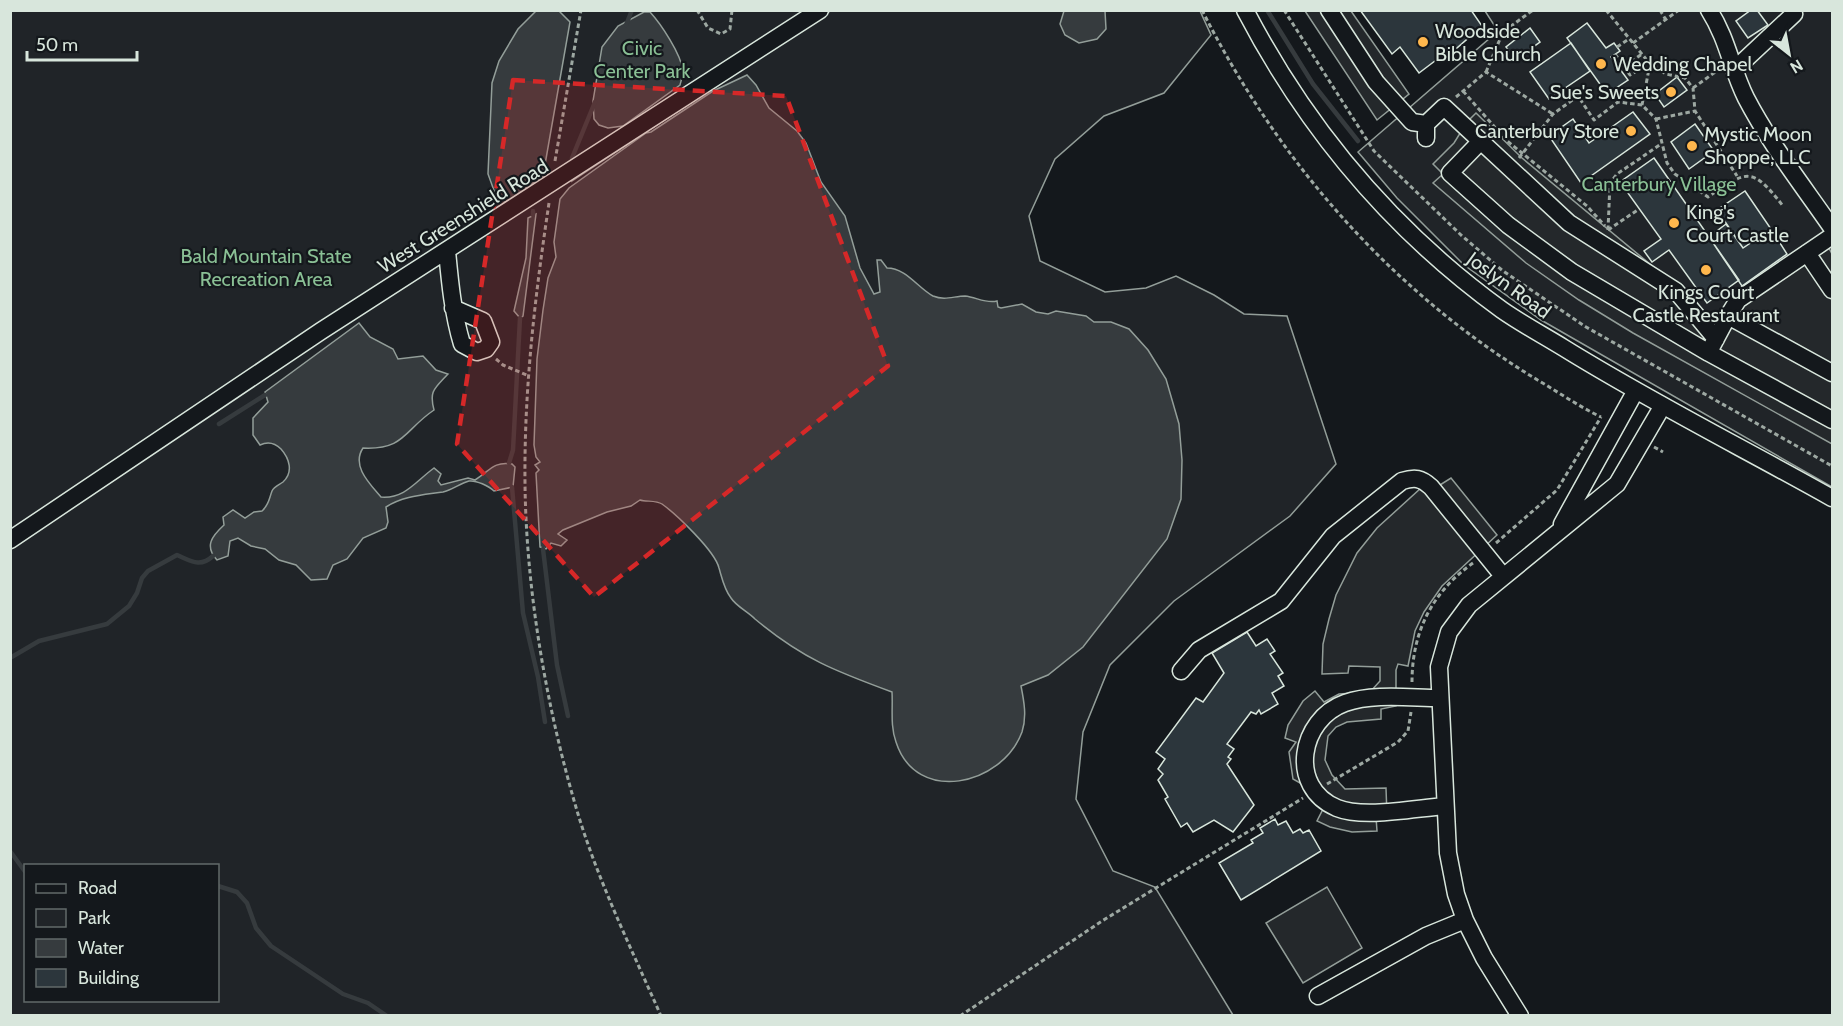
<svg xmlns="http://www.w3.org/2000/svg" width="1843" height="1026" font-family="Cabin,sans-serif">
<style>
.green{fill:#202428;stroke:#939e99;stroke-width:1.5;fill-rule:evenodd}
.parking{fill:#24282b;stroke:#939e99;stroke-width:1.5}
.water{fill:#363b3e;stroke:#939e99;stroke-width:1.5}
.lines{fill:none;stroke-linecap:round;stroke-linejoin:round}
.stream{stroke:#363b3e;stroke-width:4.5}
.building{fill:#2c363c;stroke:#d8e6dc;stroke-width:1.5}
.minor-casing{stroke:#d8e6dc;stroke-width:19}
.path{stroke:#9da8a2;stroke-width:3;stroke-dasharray:4.5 3;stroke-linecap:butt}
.minor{stroke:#14181c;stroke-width:16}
.marked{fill:#d62828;fill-opacity:0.2;stroke:#d62828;stroke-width:4.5;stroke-dasharray:12 8;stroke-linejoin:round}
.poi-dot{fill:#ffb74d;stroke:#14181c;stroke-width:2}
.labels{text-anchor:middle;stroke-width:4.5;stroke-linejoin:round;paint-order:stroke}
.poi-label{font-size:20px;fill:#d8e6dc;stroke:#14181c;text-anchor:start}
.park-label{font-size:20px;fill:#8ac095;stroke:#14181c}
.street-label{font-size:20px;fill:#d8e6dc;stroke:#14181c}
</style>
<rect width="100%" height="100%" fill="#14181c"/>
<path class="green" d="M10,11H808L575,161L572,181L830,11H1200L1211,35L1164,93L1104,116L1055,159L1029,216L1040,261L1105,292L1146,288L1176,276L1214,295L1244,314L1287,316L1336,464L1290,516L1174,601L1110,665L1083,732L1076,799L1113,871L1155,887L1233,1015H11ZM26,866H218V1000H26Z
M1485,11H1832V487L1541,320L1464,265L1397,198L1358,152L1498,31Z"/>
<path class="parking" d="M1305,11H1351L1409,94L1377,120Z
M1476,113L1522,158L1674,284L1714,326L1829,248L1832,254V444L1633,333L1579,300L1526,263L1433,183L1443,174L1433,164L1454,143L1467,122Z
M1432,478L1440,485L1451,478L1497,535L1442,586L1424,612L1415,631L1408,666L1398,664L1396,670V706L1381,709V719L1347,722L1336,727L1328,736L1325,760L1332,775L1345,789L1386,788L1387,816L1376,817L1377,831L1352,832L1330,827L1317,821L1323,809L1302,784L1293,779L1289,752L1296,742L1285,738L1288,725L1303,701L1315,691L1324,702L1339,694L1370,692L1380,681V667L1349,666L1348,673L1322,674L1323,644L1329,619L1336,595L1357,553L1377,528Z
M1327,887L1362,948L1303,983L1266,923Z"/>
<path class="water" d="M536,11H559L570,22L543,176L506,202L496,196L488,174L492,83L499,61L518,29Z
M1064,11H1105L1106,29L1097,39L1079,43L1065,35L1060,24Z
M644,12H650C661,24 681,54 683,71C683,75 681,81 680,85L623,126L608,128L599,125L594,119L593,101L602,47L618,26Z
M747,75L756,85L769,108L797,131L806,143L821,182L845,216L860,268L874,294L880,292L877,260H881L887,268C906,268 918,288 933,296C945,301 954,296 965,296C976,297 986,304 997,301L998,307L1001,308L1022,304L1036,312L1048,314L1056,311L1086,316L1094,322H1111L1129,329L1148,350L1166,379L1179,424L1182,460L1181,499L1167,539L1083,647L1048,675L1021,686C1024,701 1027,717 1022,732C1002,786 916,805 896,742C890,726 893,708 892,692C835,671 803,659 755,619C748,612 736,606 731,598C724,589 722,578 719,568C715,551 676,514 662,504C656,500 646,502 640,500L631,506L607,512L563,530L558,534L567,540L561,546L551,543L546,549L540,547L536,473L539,470L535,465L540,462L536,457L534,445L537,359L543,310L548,278L556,257L554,242L560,199L569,188L646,133L651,132L713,91Z
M536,214L523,316L520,318L514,311L526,258L528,218Z
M359,323L370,337L393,349L398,359L423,356L436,370L448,374C434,389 429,391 434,410C404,430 405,450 363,448C351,466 370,484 381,497C405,499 416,481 434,468L441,474L438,481L441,485L468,478L475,480C490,471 493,461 512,464L515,467L513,487L494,491C489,486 476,480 469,481C461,483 452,490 443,492C423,495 403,496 386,507L388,522L386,528L363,538L347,559L333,565L327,579L311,580L296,565L279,560L265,549L251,546L238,538L230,541L228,556L217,560C204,546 212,536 224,525L223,517L233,510L245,518L254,512L262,511C269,505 269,499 272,491C274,487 279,485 283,482C294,472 289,458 281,449C275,443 268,441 260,445L253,435V418L268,402L265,392Z"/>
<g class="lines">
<path class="stream" d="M1267,10L1313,84L1358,141
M626,25L632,10
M572,158L595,102
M533,211V215
M219,424L265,395
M509,463L513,450L520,318
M512,487L523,613L538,677L545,722
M543,549L557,665L568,716
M10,658L39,641L107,624L129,606L137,593L142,578L148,571L177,555C191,561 200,568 213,556
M10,851L26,873
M218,886L237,892L247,903L256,928L271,946L343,994L368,1003L387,1016"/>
</g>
<path class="building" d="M1360,10H1471L1482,26L1450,54L1448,51L1419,73L1400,47L1392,54Z
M1751,10H1757L1768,25L1748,38L1736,21Z
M1587,23L1606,48L1614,43L1620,51L1611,57L1628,80L1607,94L1567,38Z
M1530,28L1540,42L1515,60L1506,47Z
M1571,43L1590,71L1549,99L1530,72Z
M1677,77L1687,90L1664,107L1655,94Z
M1633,112L1650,134L1581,183L1549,136L1573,119L1589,143Z
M1695,124L1714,151L1689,169L1671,142Z
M1654,158L1739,280L1707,303L1669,250L1652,262L1644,251L1661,239L1620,182Z
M1745,191L1771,229L1743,248L1717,210Z
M1726,224L1743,248L1771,229L1787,254L1742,286L1709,237Z
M1247,632L1256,646L1267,639L1275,651L1270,654L1283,673L1278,676L1284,686L1272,693L1278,704L1261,714L1259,710L1256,714L1251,712L1227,744L1234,749L1228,757L1231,759L1227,764L1254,805L1233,832L1214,820L1193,832L1187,823L1181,827L1165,799L1168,797L1158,780L1163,774L1158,769L1165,759L1156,752L1196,698L1203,702L1224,673L1212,653Z
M1275,819L1278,825L1286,821L1293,833L1300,829L1303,833L1309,830L1321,851L1241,900L1219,863L1253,843L1251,840L1263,833L1260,828Z"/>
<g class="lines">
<g class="minor-casing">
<path id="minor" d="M1245,10C1307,129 1393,231 1502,310C1522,324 1543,335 1564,348C1651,402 1743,448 1832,498
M1329,10L1376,82L1412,122L1426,124V138
M1709,10C1728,40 1731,68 1746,98C1770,144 1803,186 1832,228
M1734,70L1794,14L1792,10
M1426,124L1444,107L1569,223L1676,291L1716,339
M1480,142L1450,173L1508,225L1572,272L1709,353L1832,420
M447,251C450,283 453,314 462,344L477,352L486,349L491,342L483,321L453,308
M1807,253L1832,290
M1728,316L1738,300L1832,236
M1712,346L1728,316L1832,373
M1562,524L1635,392
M10,540L321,331L820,10
M1181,671L1199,650L1281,601L1333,536L1402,481C1415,477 1421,478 1431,487L1503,576
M1440,698C1411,698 1373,693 1345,703C1300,719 1287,787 1337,808C1364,819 1416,808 1445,806
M1318,996L1426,936L1465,920
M1520,1016L1484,958L1465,920L1456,894L1448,853L1439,667L1449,632L1469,605L1617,484L1662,407"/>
</g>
<path class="path" d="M697,10L708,28L721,34L730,29L732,10
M1202,10C1280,165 1396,297 1546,385C1564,396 1582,408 1601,417
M1284,10L1374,151L1461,235L1503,271L1586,327L1832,466
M1606,10L1650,64L1666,74L1685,78L1693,88L1695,111L1737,176
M1660,10L1666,20
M1633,43L1679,10
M1617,47L1629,39
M1615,54L1630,75L1635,72L1629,63L1642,54
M1486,72L1503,32L1533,10
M1693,88L1718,70
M1463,91L1506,140L1587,206L1605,226
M1456,97L1486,72L1553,114
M1642,105L1650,64
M1656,119L1695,111
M1519,158L1553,114L1578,96L1594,120L1618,102L1642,105L1656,119L1667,163L1675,174L1708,197C1747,170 1752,166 1783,206
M555,161L581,10
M549,203C535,296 524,389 525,483C526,591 547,711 578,814C599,883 632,950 661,1016
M1608,230L1610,183L1617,174L1661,144
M1608,230L1639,209
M496,359L503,365L529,376
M1654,447L1663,452
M1496,543L1557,490L1601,417
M1412,682C1412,632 1432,592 1473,563
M1327,784L1398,742L1408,731L1411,712
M960,1016L1102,921L1303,798"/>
<use href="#minor" class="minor"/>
</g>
<path class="marked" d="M513,80L786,96L888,366L594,597L457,444Z"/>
<g class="poi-dot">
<circle cx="1423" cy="42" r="6"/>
<circle cx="1601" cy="64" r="6"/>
<circle cx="1671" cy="92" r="6"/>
<circle cx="1631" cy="131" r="6"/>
<circle cx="1692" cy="146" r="6"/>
<circle cx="1674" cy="223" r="6"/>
<circle cx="1706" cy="270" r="6"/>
</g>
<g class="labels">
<g class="poi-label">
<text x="1435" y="38">Woodside<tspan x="1435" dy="23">Bible Church</tspan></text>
<text x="1613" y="71">Wedding Chapel</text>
<text x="1659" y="99" text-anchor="end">Sue's Sweets</text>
<text x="1619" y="138" text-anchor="end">Canterbury Store</text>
<text x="1704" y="141">Mystic Moon<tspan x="1704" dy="23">Shoppe, LLC</tspan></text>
<text x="1686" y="219">King's<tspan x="1686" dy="23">Court Castle</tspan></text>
<text x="1706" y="299" text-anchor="middle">Kings Court<tspan x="1706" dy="23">Castle Restaurant</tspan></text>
</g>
<g class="park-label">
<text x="642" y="55">Civic<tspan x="642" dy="23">Center Park</tspan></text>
<text x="1659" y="191">Canterbury Village</text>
<text x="266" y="263">Bald Mountain State<tspan x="266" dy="23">Recreation Area</tspan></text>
</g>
<g class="street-label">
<text transform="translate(463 216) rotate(-32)" y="7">West Greenshield Road</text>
<text transform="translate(1509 285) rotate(36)" y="7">Joslyn Road</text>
</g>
</g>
<rect width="1843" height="1026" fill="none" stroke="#d8e6dc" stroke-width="24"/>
<rect x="24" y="864" width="195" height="138" fill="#14181c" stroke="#626a69" stroke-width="1.5"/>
<rect x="36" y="884" width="30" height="9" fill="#14181c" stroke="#626a69" stroke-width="1.5"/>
<text x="78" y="894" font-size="18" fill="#d8e6dc">Road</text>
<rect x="36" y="909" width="30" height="18" fill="#202428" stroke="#626a69" stroke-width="1.5"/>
<text x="78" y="924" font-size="18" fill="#d8e6dc">Park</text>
<rect x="36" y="939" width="30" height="18" fill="#363b3e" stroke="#626a69" stroke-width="1.5"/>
<text x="78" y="954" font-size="18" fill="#d8e6dc">Water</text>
<rect x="36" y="969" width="30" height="18" fill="#2c363c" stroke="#626a69" stroke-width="1.5"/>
<text x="78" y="984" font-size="18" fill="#d8e6dc">Building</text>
<g transform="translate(1789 54) rotate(149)" stroke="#14181c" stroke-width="4.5" paint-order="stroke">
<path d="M0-4.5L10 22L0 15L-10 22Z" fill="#d8e6dc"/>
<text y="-9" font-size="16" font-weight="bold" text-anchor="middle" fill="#d8e6dc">N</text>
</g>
<path d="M27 51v9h110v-9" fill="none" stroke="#d8e6dc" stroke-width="3"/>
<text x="36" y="51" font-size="18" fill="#d8e6dc" stroke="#14181c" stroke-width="4.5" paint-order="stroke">50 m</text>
</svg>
